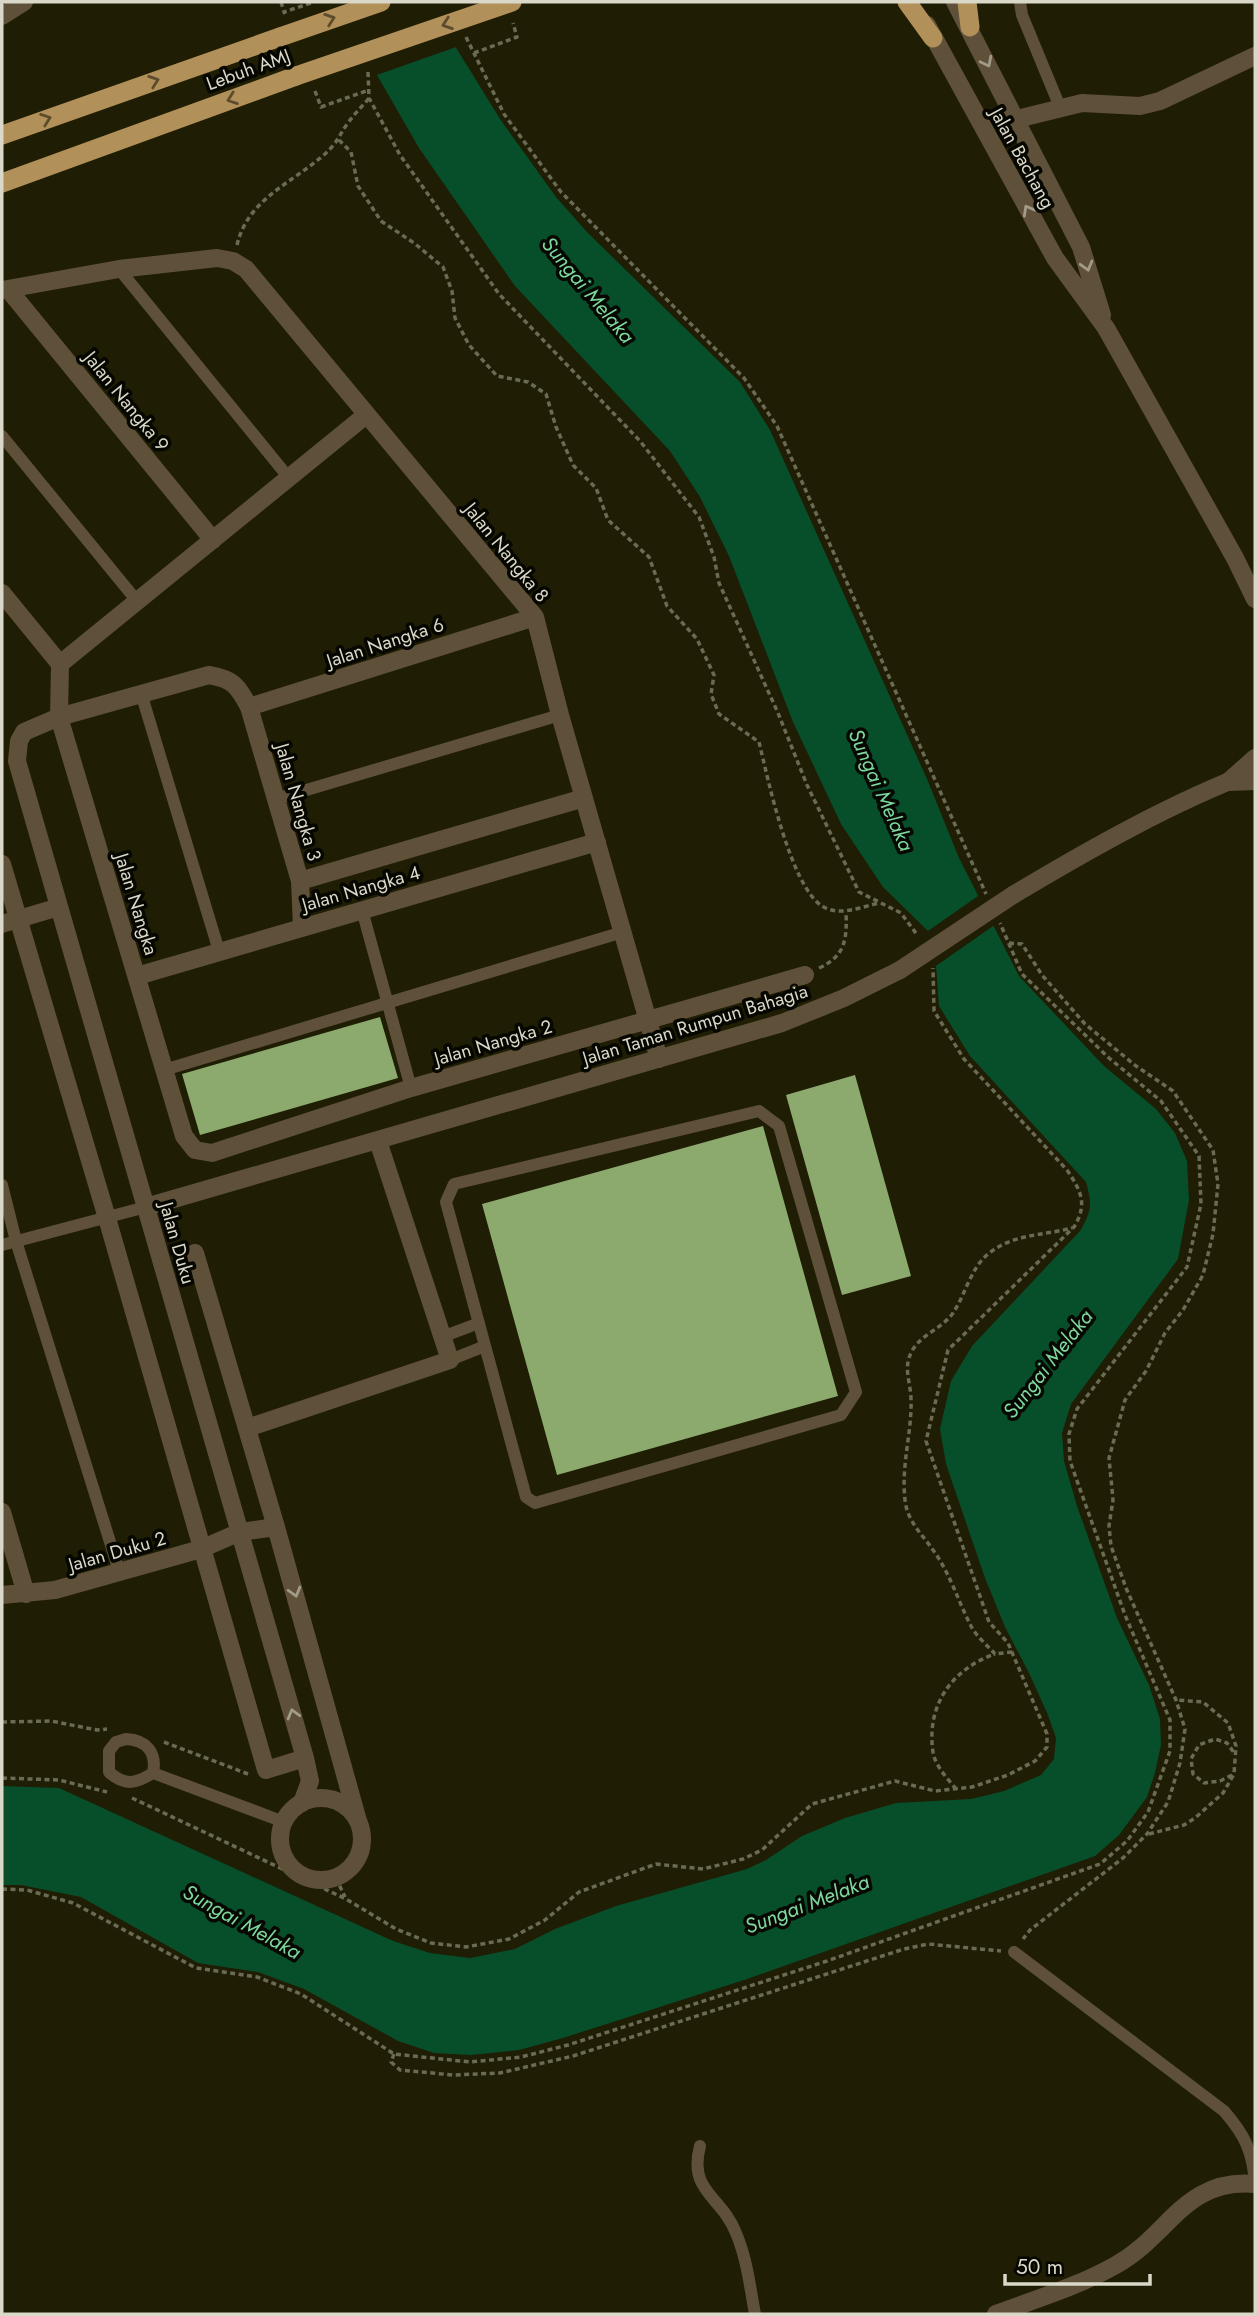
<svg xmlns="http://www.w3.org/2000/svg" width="1257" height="2316" font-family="Jost,sans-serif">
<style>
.water{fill:#074f2b}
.pier{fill:#1f1d03}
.building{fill:#8caa6e}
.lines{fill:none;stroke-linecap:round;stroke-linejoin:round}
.path{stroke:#6b6a54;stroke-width:3.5;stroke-dasharray:5 3.5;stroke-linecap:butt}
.service{stroke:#5f5139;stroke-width:12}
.minor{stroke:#5f5139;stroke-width:18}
.tertiary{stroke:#5f5139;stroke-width:18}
.trunk{stroke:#b29059;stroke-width:19}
.minor-bridge{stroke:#5f5139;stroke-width:18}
.trunk-bridge{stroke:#b29059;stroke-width:19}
.oneway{stroke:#5c4c2d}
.oneway2{stroke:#a29b88}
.labels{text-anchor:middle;stroke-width:7;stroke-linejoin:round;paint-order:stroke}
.street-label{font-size:19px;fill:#d9d8c9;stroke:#070701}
.water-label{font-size:21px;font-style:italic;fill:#7dd89e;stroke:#070701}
</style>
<rect width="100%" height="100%" fill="#1f1d03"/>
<path class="water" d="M350,2L455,46L500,119L556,197L587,232L740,382L770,430L927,779L959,858L1019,976L1104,1066L1156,1109L1175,1133L1187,1161L1189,1200L1178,1259L1071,1404L1062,1433L1064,1461L1077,1506L1117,1618L1149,1685L1160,1719L1161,1745L1155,1773L1147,1797L1119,1835L1095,1856L747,1979L563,2038L519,2050L471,2055L434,2053L398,2041L304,1989L258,1972L198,1963L81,1897L21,1885H2V1786L59,1788L393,1941L430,1953L470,1958L515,1949L555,1929L616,1906L747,1869L766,1860L802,1836L845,1818L896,1803L971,1799L1004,1791L1041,1775L1054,1759L1056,1738L1048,1715L1029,1673L1005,1627L985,1578L946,1464L940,1429L951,1381L972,1346L1080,1231C1092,1211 1092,1204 1086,1182L970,1056L939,1006L934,937L883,887L841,824L793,722L729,556L700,497L670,451L515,286L419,148L377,75Z"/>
<path class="pier" d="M347,2H445L459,46L374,76Z
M981,894L996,924L933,968L930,939L925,933Z"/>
<path class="building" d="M380,1017L398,1078L200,1135L182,1074Z
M855,1075L911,1276L842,1295L786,1095Z
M763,1126L838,1396L557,1475L482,1204Z"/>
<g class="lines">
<path class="path" d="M281,2L284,12
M285,14L284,12L314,2
M466,37L504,114L561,192L744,378L777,426L986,894
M474,53L517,37L513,23
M368,72L369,98L400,155L499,294L640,441L699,517L714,557L719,583L778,713L807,785L859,892L901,913L918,936
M315,91L321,107L369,90
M339,140L351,152L358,186L381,221L414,243L443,267L452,291L455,318L469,345L497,376L528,382L546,394L556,427L573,465L596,488L608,520L649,557L667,606L697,639L714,675L711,694L719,714L759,742C768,779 790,885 822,906C839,917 861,907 879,903
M237,245C248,198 293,183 326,153C338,142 339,135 348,123C354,114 362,107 369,98
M1009,943L1022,944L1042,975L1085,1024L1136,1066L1173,1091L1213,1150L1218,1184L1213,1234L1203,1275L1183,1310L1165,1333L1146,1371L1125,1400L1109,1458L1113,1500L1109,1526L1111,1546L1126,1588L1176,1700L1185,1729L1180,1763L1168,1802L1147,1834L1123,1858L1030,1930L1023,1939
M819,968C846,956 847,938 846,912
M1012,1652L995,1654C987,1645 976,1636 971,1626C958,1601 950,1573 933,1550C922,1534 907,1521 905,1500C901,1464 912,1433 911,1400C911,1383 903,1369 911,1353C919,1335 942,1329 953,1313C966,1294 971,1265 992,1251C1015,1234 1046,1235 1072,1228
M2,1722L51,1721L97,1730L107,1729
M164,1742L248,1774
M1232,1775L1220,1781L1204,1783L1193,1774L1191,1759L1199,1745L1215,1739L1227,1743L1235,1754
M2,1778L59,1780L107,1792
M956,1789C948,1779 935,1766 933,1752C926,1705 952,1669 995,1654
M132,1798L346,1899L396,1929L431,1943L466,1947L509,1939L545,1920L579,1892L656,1864L703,1869L743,1859L762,1850L812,1804L895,1781L935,1791L972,1787L1008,1775L1035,1761L1047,1747V1734L1008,1643L989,1622L926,1441L948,1350L1074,1227C1088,1204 1081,1191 1067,1170L964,1059L934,1011L933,968
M1149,1834L1184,1825L1195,1818L1223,1793L1234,1774L1236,1746L1228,1723L1203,1702L1176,1700
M336,1878L345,1897
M2,1889L27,1890L73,1903L196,1968L257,1977L301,1994L394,2054L470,2062L521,2057L568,2045L827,1961L1100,1864L1127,1841L1148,1812L1170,1751V1720L1125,1615L1070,1461L1069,1434L1077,1409L1187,1267L1201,1204L1199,1156L1161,1101L1109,1058L1022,974L1000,923
M394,2054L391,2062L400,2070L453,2075L500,2073L573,2056L904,1949L928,1944L1001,1951"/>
<path class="service" d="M1020,2L1022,15L1060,107
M119,269L289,478
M2,436L137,601
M141,693L219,951
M276,799L560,715
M362,910L411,1088
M164,1070L623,932
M759,1111L779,1126L856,1392L841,1415L535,1503L526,1497L446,1202L454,1184Z
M2,1185L16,1241L120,1574
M2,1245L146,1207
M442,1337L479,1323
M450,1360L485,1346
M126,1739C147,1740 157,1753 153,1773C137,1783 125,1787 109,1772V1751L116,1742Z
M153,1773L284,1822
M1014,1952L1224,2111C1245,2135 1253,2152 1255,2184
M700,2146C688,2192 721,2195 736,2233C747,2259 750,2287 755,2314"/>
<path class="minor" d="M2,16L24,2
M1017,119L1082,103L1140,106L1160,101L1255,56
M8,289L213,540
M2,290L119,269L217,258L233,261L246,269L535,617L560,715L659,1059
M2,593L60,664
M60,664L59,717L184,1136L195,1150L212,1153L411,1088L805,975
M60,664L366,415
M249,707L535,617
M2,864L107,1218L266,1770L305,1758
M300,881L584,798
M1013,895C1090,849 1171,803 1255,771
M2,924L59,907
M302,927L300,881L249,707C238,686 233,679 209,675L59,717L24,732L19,741L17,761L305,1758L310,1781L302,1803
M137,976L597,842
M146,1207L782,1023L844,998L900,970
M195,1253L276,1527L358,1821
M247,1428L450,1360L378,1141
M2,1512L26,1594
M2,1595L55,1590L201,1549L240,1532L276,1527
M280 1839a41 41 0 1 1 82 0a41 41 0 1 1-82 0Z
M996,2314C1036,2299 1079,2286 1116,2265C1170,2235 1184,2178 1255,2184"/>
<path class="tertiary" d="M955,2L1081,247L1102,315
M927,25L1055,258L1106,328L1235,558L1255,599
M1228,782L1255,758
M1228,782L1255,781"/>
<path class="trunk" d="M907,2L933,38
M967,2L970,27
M2,135L280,37
M2,183L296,76"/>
<path class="minor-bridge" d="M900,970L1013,895"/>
<path class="trunk-bridge" d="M280,37L381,2
M296,76L512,2"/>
</g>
<defs><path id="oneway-chevron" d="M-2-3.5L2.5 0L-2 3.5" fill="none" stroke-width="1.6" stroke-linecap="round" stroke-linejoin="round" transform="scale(1.75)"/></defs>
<g class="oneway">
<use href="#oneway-chevron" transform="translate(330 19) rotate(-19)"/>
<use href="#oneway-chevron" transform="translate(447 24) rotate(161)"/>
<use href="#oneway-chevron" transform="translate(154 81) rotate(-19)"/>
<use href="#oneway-chevron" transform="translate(232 99) rotate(160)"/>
<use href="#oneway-chevron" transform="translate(46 119) rotate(-20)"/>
</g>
<g class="oneway2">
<use href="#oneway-chevron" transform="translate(987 62) rotate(63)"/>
<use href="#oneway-chevron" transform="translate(1028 210) rotate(-119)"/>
<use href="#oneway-chevron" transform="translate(1087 266) rotate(74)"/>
<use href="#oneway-chevron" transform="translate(295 1592) rotate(74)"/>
<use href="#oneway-chevron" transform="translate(293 1714) rotate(-106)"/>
</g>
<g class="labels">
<g class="street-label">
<text transform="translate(248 69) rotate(-20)" y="7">Lebuh AMJ</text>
<text transform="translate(1023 158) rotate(61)" y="7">Jalan Bachang</text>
<text transform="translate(127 401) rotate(51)" y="7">Jalan Nangka 9</text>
<text transform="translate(507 552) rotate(51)" y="7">Jalan Nangka 8</text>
<text transform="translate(385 642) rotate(-18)" y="7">Jalan Nangka 6</text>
<text transform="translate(299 802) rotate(74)" y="7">Jalan Nangka 3</text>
<text transform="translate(361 888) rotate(-16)" y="7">Jalan Nangka 4</text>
<text transform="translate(137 904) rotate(73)" y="7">Jalan Nangka</text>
<text transform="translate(695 1024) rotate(-17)" y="7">Jalan Taman Rumpun Bahagia</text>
<text transform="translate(493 1042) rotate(-16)" y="7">Jalan Nangka 2</text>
<text transform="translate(178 1243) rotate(74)" y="7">Jalan Duku</text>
<text transform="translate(117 1551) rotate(-16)" y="7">Jalan Duku 2</text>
</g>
<g class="water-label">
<text transform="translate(588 290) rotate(50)" y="7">Sungai Melaka</text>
<text transform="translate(881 790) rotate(66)" y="7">Sungai Melaka</text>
<text transform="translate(1048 1364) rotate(-52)" y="7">Sungai Melaka</text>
<text transform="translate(807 1904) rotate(-21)" y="7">Sungai Melaka</text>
<text transform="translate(242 1922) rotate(29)" y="7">Sungai Melaka</text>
</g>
</g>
<rect width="1257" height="2316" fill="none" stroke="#d9d8c9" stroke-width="7"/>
<path d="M1005 2274v10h145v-10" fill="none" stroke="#d9d8c9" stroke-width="3.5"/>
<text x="1016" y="2274" font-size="21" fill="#d9d8c9" stroke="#070701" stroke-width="5" paint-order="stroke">50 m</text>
</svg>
